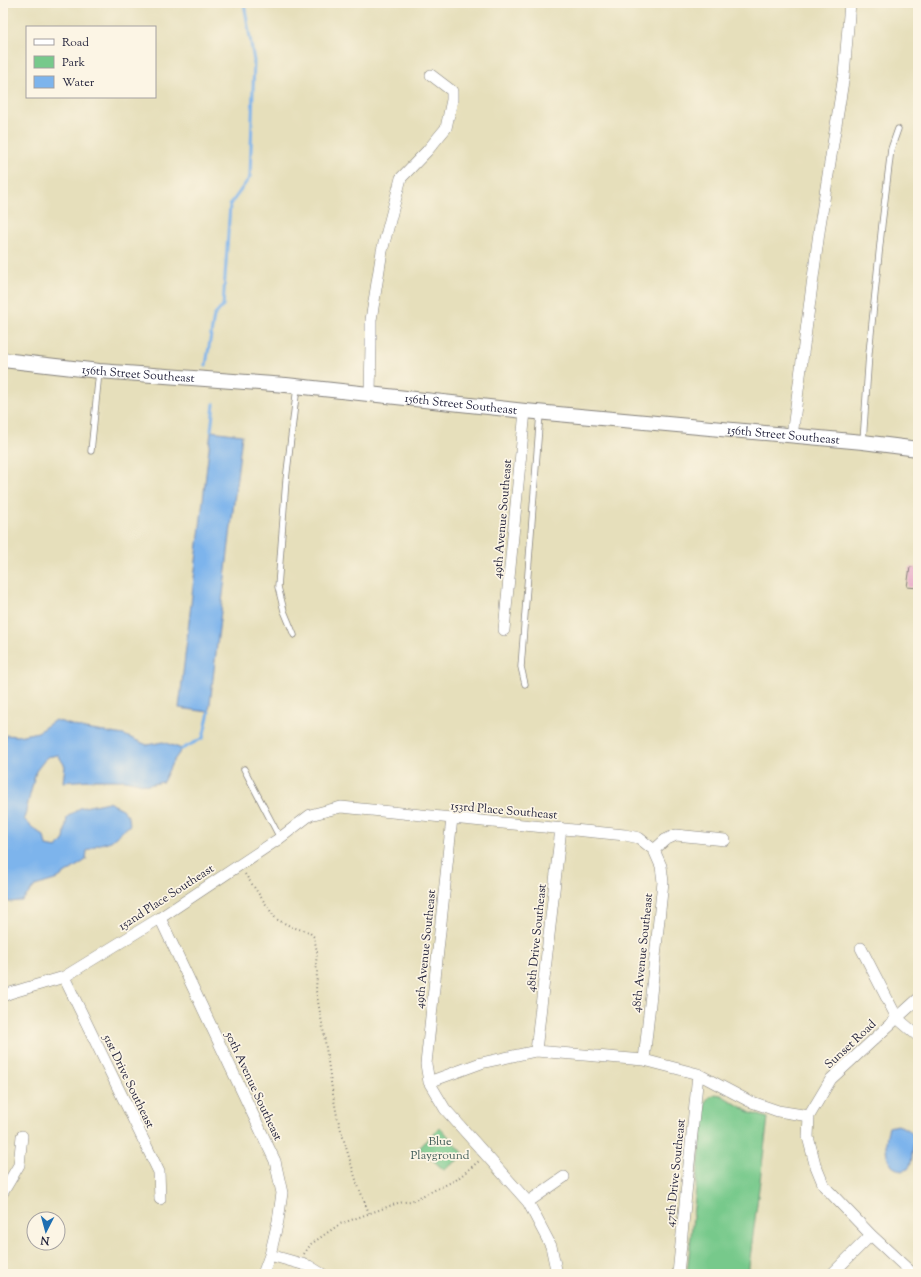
<svg xmlns="http://www.w3.org/2000/svg" width="921" height="1277" font-family="'Sorts Mill Goudy',serif">
<style>
.green{fill:#77c98b;stroke:#4c7663}
.water{fill:#7db4ec;stroke:#506b94}
.lines{fill:none;stroke-linecap:round;stroke-linejoin:round}
.stream{stroke:#7db4ec;stroke-width:3}
.building{fill:#e5a4c5}
.service-casing{stroke:#84807b;stroke-width:7}
.minor-casing{stroke:#84807b;stroke-width:12}
.tertiary-casing{stroke:#84807b;stroke-width:16}
.path{stroke:#84807b;stroke-width:2;stroke-dasharray:1 3;stroke-linecap:butt}
.service{stroke:#fff;stroke-width:5.5}
.minor{stroke:#fff;stroke-width:11}
.tertiary{stroke:#fff;stroke-width:14}
.labels{text-anchor:middle;stroke-width:3.5;stroke-linejoin:round;paint-order:stroke}
.street-label{font-size:12px;fill:#22223b;stroke:#fcf5e5}
.park-label{font-size:12px;fill:#405c57;stroke:#fcf5e5}
</style>
<rect width="100%" height="100%" fill="#fcf5e5"/>
<filter id="ink" filterUnits="userSpaceOnUse"><feTurbulence type="fractalNoise" baseFrequency=".025" numOctaves="2"/><feDisplacementMap in="SourceGraphic" scale="8" xChannelSelector="R" yChannelSelector="G"/><feConvolveMatrix kernelMatrix="1 2 1 2 8 2 1 2 1" color-interpolation-filters="sRGB"/></filter>
<filter id="wash" filterUnits="userSpaceOnUse"><feTurbulence type="fractalNoise" baseFrequency=".012" numOctaves="4" result="noise"/><feDisplacementMap in="SourceGraphic" scale="16" xChannelSelector="R" yChannelSelector="G"/><feGaussianBlur stdDeviation="0.9" result="paint"/><feColorMatrix in="noise" values="0 0 0 0 0 0 0 0 0 0 0 0 0 0 0 0 0 1.4 0 .05"/><feComposite in="paint" operator="in"/></filter>
<g filter="url(#wash)">
<rect width="100%" height="100%" fill="#e6dfbb"/>
<path class="green" d="M715,1094L721,1095L751,1113L768,1118L748,1274H687L705,1102L710,1096Z
M440,1127L465,1155L444,1170L419,1148Z"/>
<path class="water" d="M211,431L242,435L209,712L179,708Z
M55,720L85,729L124,735L147,745L163,742L182,749L172,763L163,782L148,785L125,780H90L63,782L65,766L58,755L47,757L36,771L24,819L33,828L44,836L46,846L57,848L64,839L67,817L80,808L108,802L121,808L129,817L130,825L111,841L97,845L87,851L86,860L55,880L35,886L22,901L9,902L3,899V747L6,735L18,736L38,732Z
M897,1125C915,1130 915,1137 912,1154C912,1159 911,1165 908,1169L901,1171C898,1169 894,1168 892,1166C884,1156 885,1138 889,1127Z"/>
<g class="lines">
<path class="stream" d="M206,365L214,316L223,306L230,205L250,177L254,61L244,3
M211,431L214,404
M182,749L203,738L209,712"/>
</g>
<g id="blocks">
<path class="building" d="M910,567L918,568V588L907,587Z"/>
</g>
</g>
<g filter="url(#ink)">
<use href="#blocks" fill-opacity="0" stroke="#84807b" stroke-width="1"/>
<g class="lines">
<g class="service-casing">
<path id="service" d="M863,442L869,353L882,224L891,149L898,129
M91,451L99,372
M294,635L284,611L278,587L286,480L297,387
M525,684L521,667L540,413
M244,769L280,838"/>
</g>
<g class="minor-casing">
<path id="minor" d="M370,394L371,344V320L382,251L401,178L427,151L446,128L452,100V91L431,75
M792,436L820,225L844,75L850,3
M504,630L525,411
M452,818L426,1064L429,1082L445,1109L528,1202L551,1246L557,1274
M160,918L275,1161L282,1193L278,1221L270,1255L263,1274
M861,948L897,1018L918,1036
M64,977L159,1172L160,1199
M3,996L10,993L64,977L160,918L280,838L310,815L341,807L625,835L639,838L654,850L665,840L676,835L725,840
M536,1051L561,828
M644,1060L663,882L661,866L654,850
M429,1082L481,1063L536,1051L644,1060L698,1074L749,1101L778,1111L809,1116
M3,1192L19,1165L22,1136
M528,1202L564,1177
M270,1255L309,1266L322,1274
M678,1274L698,1074
M832,1274L871,1235
M913,1274L871,1235L824,1186L815,1164L808,1137L809,1116L831,1079L897,1018L918,999"/>
</g>
<g class="tertiary-casing">
<g id="tertiary">
<path id="s1" d="M3,360L99,371L286,385L525,411L863,442L918,449"/>
</g>
</g>
<path class="path" d="M245,874L276,919L292,927L309,932L314,937L317,952L316,964L317,972L316,991L324,1034L332,1089L337,1116L345,1144L357,1183L369,1213
M304,1254L311,1244L340,1224L398,1203L411,1201L424,1195L456,1180L479,1161"/>
<use href="#service" class="service"/>
<use href="#minor" class="minor"/>
<use href="#tertiary" class="tertiary"/>
</g>
</g>
<g class="labels">
<g class="street-label">
<text dy="4" stroke="none"><textPath href="#s1" startOffset="136">156th Street Southeast</textPath></text>
<text dy="4" stroke="none"><textPath href="#s1" startOffset="460">156th Street Southeast</textPath></text>
<text dy="4" stroke="none"><textPath href="#s1" startOffset="784">156th Street Southeast</textPath></text>
<text transform="translate(502 519) rotate(-85)" y="4">49th Avenue Southeast</text>
<text transform="translate(504 810) rotate(5)" y="4">153rd Place Southeast</text>
<text transform="translate(166 897) rotate(-33)" y="4">152nd Place Southeast</text>
<text transform="translate(536 938) rotate(-84)" y="4">48th Drive Southeast</text>
<text transform="translate(425 949) rotate(-84)" y="4">49th Avenue Southeast</text>
<text transform="translate(642 953) rotate(-84)" y="4">48th Avenue Southeast</text>
<text transform="translate(850 1044) rotate(-43)" y="4">Sunset Road</text>
<text transform="translate(129 1081) rotate(64)" y="4">51st Drive Southeast</text>
<text transform="translate(254 1086) rotate(65)" y="4">50th Avenue Southeast</text>
<text transform="translate(675 1173) rotate(-84)" y="4">47th Drive Southeast</text>
</g>
<g class="park-label">
<text x="440" y="1145">Blue<tspan x="440" dy="14">Playground</tspan></text>
</g>
</g>
<rect width="921" height="1277" fill="none" stroke="#fcf5e5" stroke-width="16"/>
<rect x="26" y="26" width="130" height="72" fill="#fcf5e5" stroke="#a5a1a1"/>
<rect x="34" y="39" width="20" height="6" fill="#ffffff" stroke="#a5a1a1"/>
<text x="62" y="46" font-size="12" fill="#22223b">Road</text>
<rect x="34" y="56" width="20" height="12" fill="#77c98b" stroke="#a5a1a1"/>
<text x="62" y="66" font-size="12" fill="#22223b">Park</text>
<rect x="34" y="76" width="20" height="12" fill="#7db4ec" stroke="#a5a1a1"/>
<text x="62" y="86" font-size="12" fill="#22223b">Water</text>
<g transform="translate(46 1231) rotate(186)"><circle r="19" fill="#fcf5e5" stroke="#a5a1a1"/>
<path d="M0-3L7 15L0 10L-7 15Z" fill="#1f6fb2"/>
<text y="-6" font-size="11" font-weight="bold" text-anchor="middle" fill="#22223b">N</text>
</g>
</svg>
